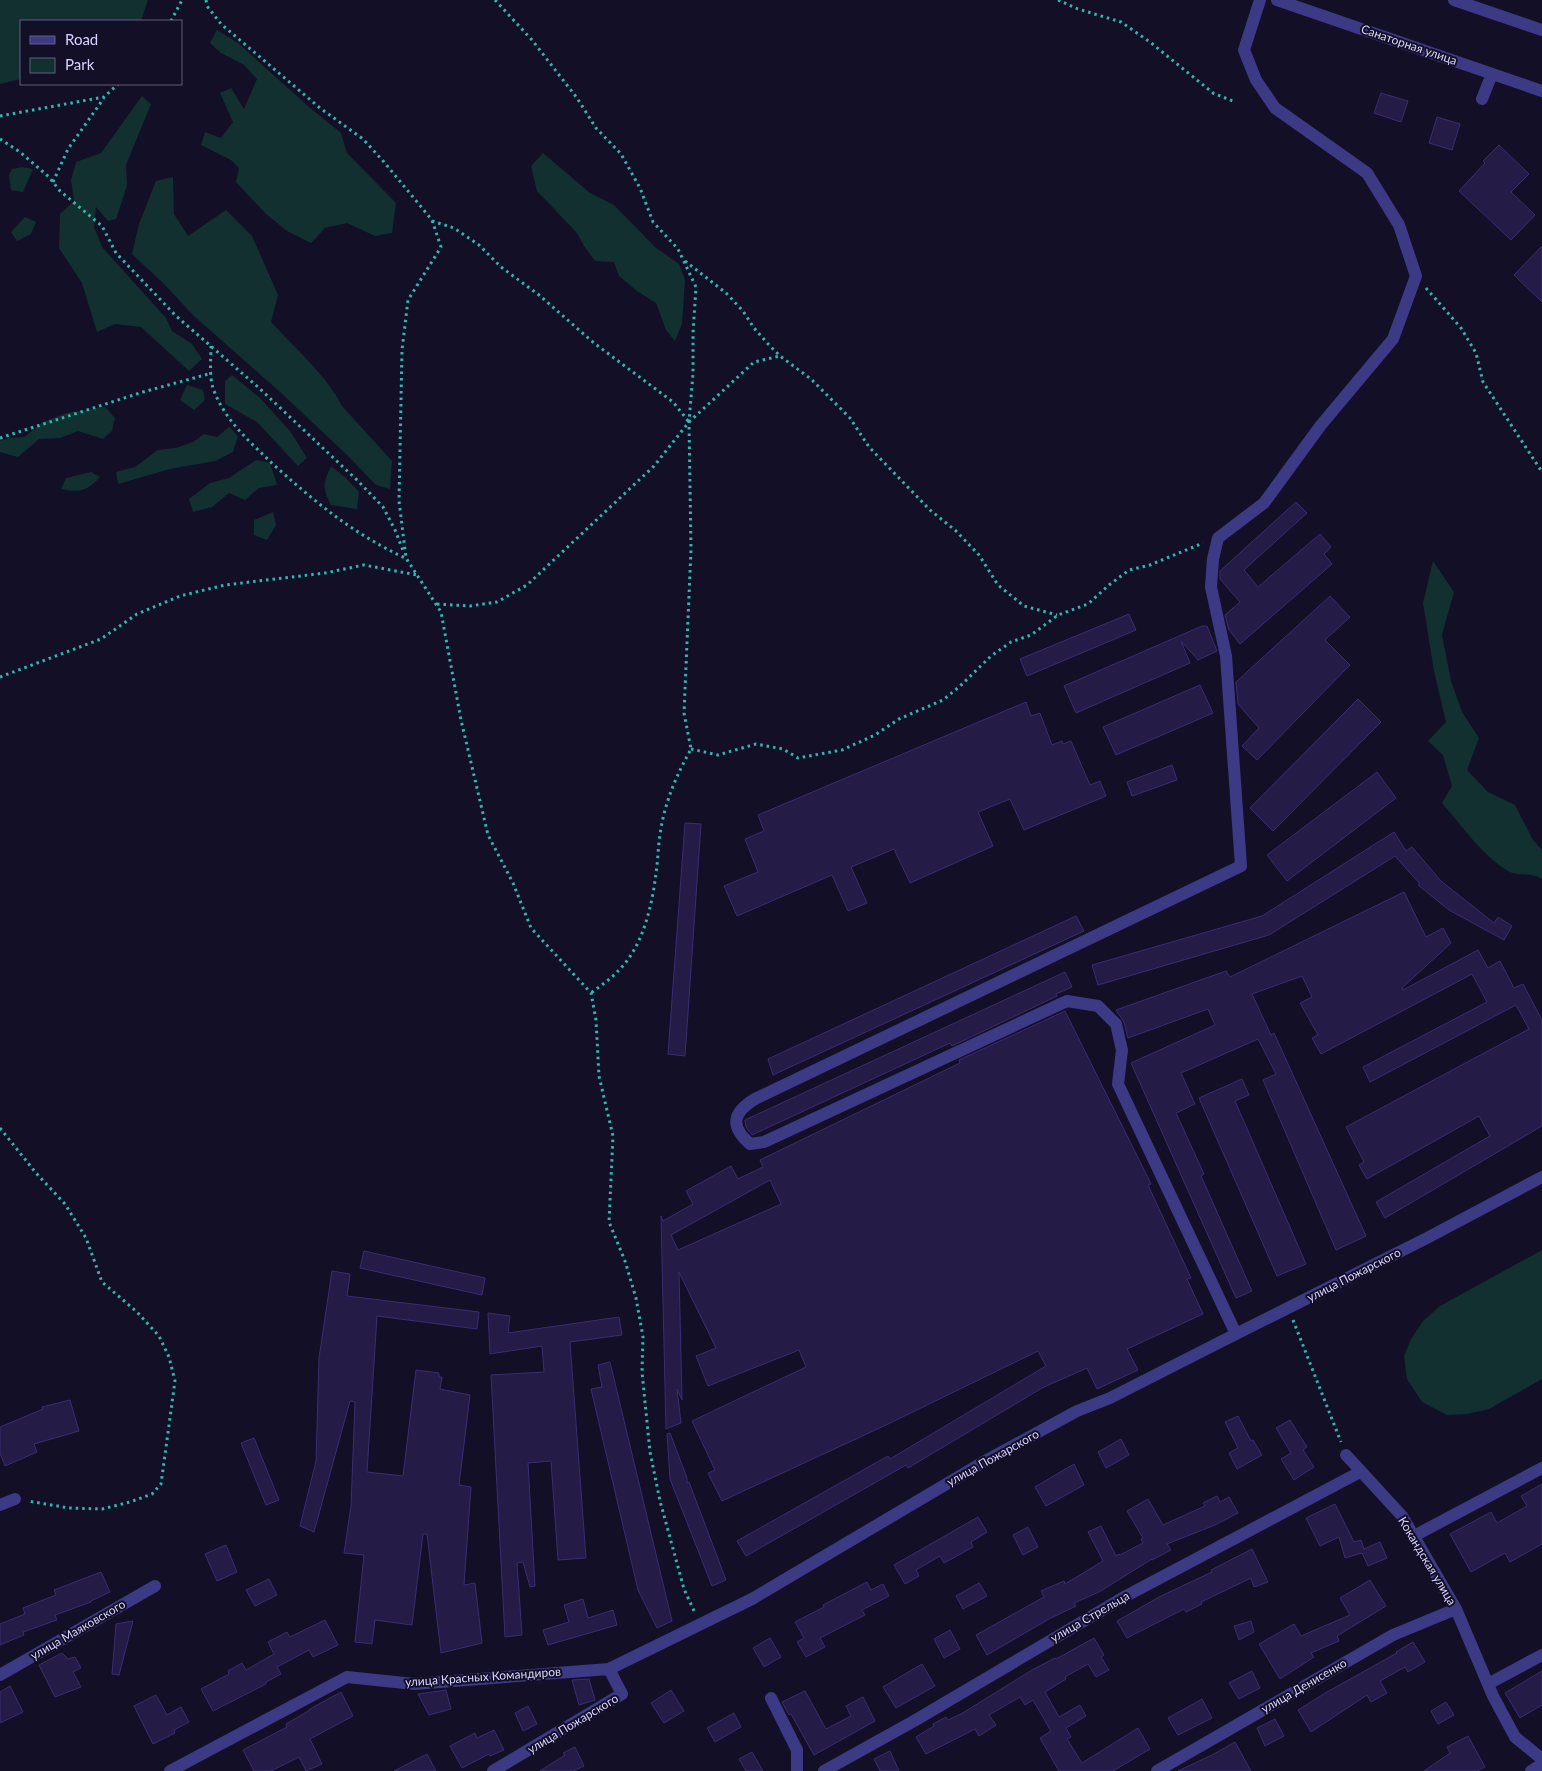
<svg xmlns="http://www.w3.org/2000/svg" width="1542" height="1771" font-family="Lato,sans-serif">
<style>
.green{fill:#12302f}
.building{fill:#241b47;stroke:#3b2d73;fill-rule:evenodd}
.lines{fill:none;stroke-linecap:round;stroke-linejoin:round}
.path{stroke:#2fb8b0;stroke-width:3;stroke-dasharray:2.5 4;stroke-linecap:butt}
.minor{stroke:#3d3a85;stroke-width:12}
.labels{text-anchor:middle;stroke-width:4;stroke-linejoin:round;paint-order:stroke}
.street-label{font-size:12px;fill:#d9d4ff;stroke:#130f26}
</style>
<rect width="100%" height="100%" fill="#130f26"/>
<path class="green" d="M0,0H148L141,21H21V79L0,84Z
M217,30L238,43L309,107L341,133L347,153L396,203L392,233L375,236L347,223L325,228L311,243L287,231L266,214L236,182L239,168L231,160L201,145L205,132L221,138L233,122L220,93L231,88L244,109L257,79L244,65L221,53L210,43Z
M142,96L151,104L126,165L127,186L116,219L108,221L96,207L94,227L102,247L166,318L172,331L192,344L202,359L189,371L141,327L115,324L97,332L82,283L59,248L60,214L74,201L71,180L76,162L101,153Z
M543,153L590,193L614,205L655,247L679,264L685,280L682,324L675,341L666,330L656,303L637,291L619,276L614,262L595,261L584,246L577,233L537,191L531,166Z
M22,167L33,169L23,192L11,190L9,175L12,169Z
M173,177L174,214L188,236L226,210L252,236L278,295L271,322C293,346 328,377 342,406L392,461L390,489L376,485L346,454L280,392L194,316L164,284L132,254L139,224L156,181Z
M25,217L36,222L31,234L17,241L11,232Z
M232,375L260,398L290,431L307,458L298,466L257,422L225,404V381Z
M187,385L203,390L205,400L194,410L180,400Z
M105,407L115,418L112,431L103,439L78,431L60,438L39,439L18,457L0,452V441L9,438L24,437L43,422L66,413Z
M229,427L238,436L233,452L215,461L170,469L118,484L116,472L135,467L158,450L176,448L193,442L204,434L217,437Z
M256,460L270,463L277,485L259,488L245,500L229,493L212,507L193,512L189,499L210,483L229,478Z
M331,466L346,478L359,492L357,509L331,505C322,488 323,483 331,466Z
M91,472L100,477C87,491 80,493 61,489L66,478Z
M273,512L276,525L267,540L254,535V520Z
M1433,561L1454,592L1442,635L1451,681L1462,712L1479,738L1467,770L1488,792L1515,805L1533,840L1542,850V879C1532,872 1518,877 1508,871C1482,855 1462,826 1442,803L1452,786L1443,755L1428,741L1446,722L1434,671L1423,603Z
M1542,1250V1379L1489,1409L1467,1414L1447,1415L1422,1402L1407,1379L1404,1356L1411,1339L1423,1321L1440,1306Z"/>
<path class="building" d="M1381,93L1408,101L1401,122L1374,113Z
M1437,117L1460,124L1452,150L1429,143Z
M1499,145L1529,174L1511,192L1535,215L1511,240L1459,191L1485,163L1483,161Z
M1542,246V302L1514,275Z
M1296,502L1307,513L1244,570L1258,587L1320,534L1331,547L1324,554L1332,564L1240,644L1229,630L1225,615L1240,602L1220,579V571Z
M1330,596L1350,617L1325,640L1350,665L1257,760L1242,746L1259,728L1238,704L1236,682Z
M1129,614L1136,630L1027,676L1020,659Z
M1202,626H1207L1217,651L1198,660L1181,641L1190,663L1076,713L1064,686Z
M1200,685L1213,713L1116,755L1103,727Z
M1358,699L1381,722L1273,831L1250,808Z
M1026,702L1031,716L1040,713L1052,745L1062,741L1063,744L1071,741L1090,785L1100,781L1106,796L1024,830L1010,799L978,812L993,846L910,883L894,849L851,867L867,903L848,911L832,875L737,916L724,886L758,872L745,839L764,831L758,815Z
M1172,765L1177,780L1132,796L1127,782Z
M1377,772L1396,798L1287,881L1267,855Z
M685,823L701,824L685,1056L668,1054Z
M1394,832L1406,851L1412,847L1441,881L1494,923L1498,917L1512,926L1504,940L1449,910L1418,885L1420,884L1395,856L1269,935L1098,985L1092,965L1262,916Z
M1404,892L1426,937L1443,928L1451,943L1402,988L1403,990L1478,950L1488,968L1500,961L1514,988L1523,984L1542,1020V1126L1385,1218L1376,1202L1490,1136L1479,1116L1367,1179L1359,1165L1364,1162L1346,1127L1529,1029L1516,1005L1370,1082L1363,1067L1487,1002L1472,974L1321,1054L1312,1038L1318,1035L1300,1003L1312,997L1302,976L1252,994L1271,1035L1274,1033L1366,1236L1336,1250L1263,1080L1276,1074L1258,1039L1181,1073L1195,1104L1176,1113L1204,1174L1201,1176L1252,1291L1236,1298L1131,1063L1215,1025L1208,1009L1128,1038L1124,1022L1116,1010L1226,971L1230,977Z
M1076,916L1084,931L773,1075L768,1059Z
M1065,972L1072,987L1056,994L1057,996L952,1046L950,1043L752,1135L746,1127L745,1120Z
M1065,1011L1151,1184L1148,1185L1191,1278L1187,1279L1203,1314L1127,1349L1138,1370L1097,1389L1087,1368L1042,1388L908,1468L906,1465L746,1556L737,1541L888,1456L890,1459L1046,1366L1038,1351L886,1425L722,1501L708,1473L715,1470L692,1421L806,1367L799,1350L708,1386L696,1356L716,1348L679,1272L682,1400L677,1389L681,1423L666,1429L661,1216L663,1221L693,1204L686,1191L731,1166L738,1179L763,1167L760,1160L960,1063L959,1060ZM770,1180L781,1204L678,1250L671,1235Z
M1242,1079L1249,1095L1235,1101L1306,1264L1277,1276L1199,1098Z
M364,1251L485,1278L482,1295L360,1268Z
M332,1271L350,1274L347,1296L479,1312L477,1329L377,1316L367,1472L403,1476L416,1370L439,1373V1377H442L440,1389L470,1395L459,1485L471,1487L464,1585L475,1583L482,1643L441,1653L427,1534H423L412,1625L375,1620L372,1644L355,1642L364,1555L344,1553L351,1506L355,1402L350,1401L314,1532L300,1526L316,1461L319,1358Z
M488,1313L510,1316L508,1333L619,1317L622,1335L570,1342L586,1558L558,1560L551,1461L528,1463L535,1586L530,1587L523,1562L517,1563L522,1635L505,1637L491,1375L544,1372L542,1346L490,1354Z
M610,1362L672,1621L657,1628L638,1590L591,1389L602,1387L598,1365Z
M70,1400L79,1431L34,1444L37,1452L5,1466L0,1453V1427L43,1409L42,1407Z
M1238,1416L1251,1441L1253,1440L1262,1455L1237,1469L1229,1453L1238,1448L1225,1422Z
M1290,1420L1307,1447L1303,1450L1314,1467L1294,1480L1281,1459L1291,1453L1276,1428Z
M670,1433L687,1478V1483L689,1482L726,1580L712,1586L670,1479L667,1434Z
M254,1438L279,1500L266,1505L241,1443Z
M1121,1439L1129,1455L1106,1468L1098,1452Z
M1074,1464L1084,1485L1046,1506L1035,1487Z
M1542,1484V1544L1510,1562L1505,1553L1471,1572L1450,1534L1491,1512L1497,1523L1527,1506L1521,1496Z
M1217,1496L1220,1502L1229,1497L1238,1513L1215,1525L1167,1544L1171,1550L1152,1560V1559L1099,1592L1074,1603L1076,1606L1049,1619L987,1655L976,1635L1044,1597L1041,1591L1064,1581L1065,1584L1103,1561L1088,1532L1101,1526L1116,1556L1119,1554L1120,1555L1143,1543L1141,1539L1143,1538L1127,1511L1148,1499L1163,1525L1205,1506L1203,1503Z
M1335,1504L1354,1542L1361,1540L1364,1549L1380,1542L1387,1558L1368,1566L1362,1553L1345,1558L1339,1537L1320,1546L1306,1518Z
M978,1517L987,1532L971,1542L973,1547L944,1563L940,1556L916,1570L919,1576L905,1584L894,1565Z
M1028,1527L1038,1547L1023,1555L1013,1535Z
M226,1545L237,1572L217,1581L205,1554Z
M1252,1549L1268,1582L1254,1587L1251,1578L1201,1602L1202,1604L1186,1612L1184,1609L1127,1638L1117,1621L1161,1596L1212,1572L1211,1570Z
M101,1572L110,1592L91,1601V1602L55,1615L57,1620L23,1632L24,1635L0,1645V1624L25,1614L23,1608L56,1595L54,1590Z
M269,1579L277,1595L255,1606L246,1590Z
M1370,1580L1386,1606L1337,1636L1339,1641L1311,1653L1314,1657L1280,1679L1259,1644L1294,1624L1301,1636L1350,1615L1340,1598Z
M867,1582L871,1590L883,1584L889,1596L862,1610L865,1615L820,1638L825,1647L806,1657L797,1642L804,1638L795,1622L824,1607L823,1605Z
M979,1583L987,1596L963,1609L956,1596Z
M583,1599L588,1618L613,1610L617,1625L548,1645L543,1630L569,1622L564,1605Z
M325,1620L338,1645L313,1657L309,1650L277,1667L281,1674L266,1682V1684L213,1711L201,1689L229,1674L228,1671L242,1663L246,1670L274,1654L268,1642L287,1632L290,1637Z
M133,1621L119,1675L112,1674L116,1624Z
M1251,1621L1254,1632L1239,1640L1234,1626Z
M950,1630L960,1649L944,1658L934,1639Z
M770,1638L781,1657L764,1667L753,1648Z
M1094,1638L1104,1655L1101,1657L1109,1670L1096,1677L1088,1664L1065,1677L1066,1679L1045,1692L1059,1717L1080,1705L1086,1716L1066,1728L1071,1737L1067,1739L1082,1763L1138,1728L1150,1749L1113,1771H1059L1040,1738L1051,1731L1033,1700L1025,1705L1020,1697L989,1715L996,1725L979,1736L975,1729L926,1754L916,1737L934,1726L933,1724L946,1717L948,1720L961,1714L1032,1670L1055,1658L1056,1659Z
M1413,1642L1425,1662L1408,1672L1405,1667L1380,1681L1387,1693L1371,1702L1367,1695L1311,1732L1298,1710L1327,1692L1397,1653L1396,1652Z
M62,1653L68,1659L75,1657L81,1668L73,1672L81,1687L55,1697L39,1665Z
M922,1664L935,1686L896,1708L883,1687Z
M1252,1671L1260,1688L1239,1699L1229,1683Z
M1542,1671V1705L1520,1718L1505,1693Z
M589,1679L595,1700L579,1705L572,1680Z
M10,1686L23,1712L0,1723V1692Z
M446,1690L451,1709L429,1715L418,1694Z
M671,1690L684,1711L664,1723L651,1703Z
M805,1691L826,1729L851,1716L846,1706L863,1697L875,1721L814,1755L791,1714L789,1715L782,1702Z
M341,1692L353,1716L310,1739L322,1764L306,1771L299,1757L271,1771H254L243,1750L287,1727L286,1724L310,1710V1709Z
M156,1695L167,1715L181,1707L189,1722L174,1730L175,1733L153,1744L134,1706Z
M1202,1699L1212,1718L1178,1735L1168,1718Z
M1446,1702L1454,1715L1438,1724L1431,1711Z
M528,1706L537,1724L523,1731L515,1713Z
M734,1713L741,1727L715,1742L707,1728Z
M1275,1719L1284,1736L1265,1746L1257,1728Z
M494,1730L504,1750L490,1756L489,1754L462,1768L450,1746L475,1733L477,1738Z
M1468,1736L1485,1767L1477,1771H1424L1450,1753L1447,1747Z
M1235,1742L1251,1771H1178L1214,1754Z
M575,1747L584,1766L573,1771H540L565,1755L563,1753Z
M890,1751L899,1771H880L874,1759Z
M752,1752L763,1771H746L739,1759Z
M427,1754L436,1771H394Z"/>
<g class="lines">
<path class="path" d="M206,0L207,6L221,24L320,108L363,139L384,162L432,220L441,247L408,300L402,350L399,501L406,558L441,612L461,720L488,835L513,883L531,928L591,993L596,1020L599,1076L613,1136L609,1222L625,1261L636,1298L643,1337L642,1372L650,1452L660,1501L684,1589L695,1613
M495,0L532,40L577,98L596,128L621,154L640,188L653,222L678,249L696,287L693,333V374L689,422L691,549L684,713L691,749C676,776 664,804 660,835C658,847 658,860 656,873C652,906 643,947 618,971C611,979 600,986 591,993
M1058,0L1078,9L1121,22L1150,42L1213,93L1235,102
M171,21L182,0
M0,116L104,97L118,84
M0,139L20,152L49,177L60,191L102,226L116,253L176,316L258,387L358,481L383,507L395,530L404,553
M53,182L68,149L104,98
M432,221L454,228L479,245L501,267L539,295L594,343L673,402L689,422
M685,261L726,293L743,311L754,328L769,345L780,356L811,379L850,418L869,447L930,510L956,531L979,555L998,585L1024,606L1057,615
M1426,288L1461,328L1476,353L1483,382L1542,472
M211,346C211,357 209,377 213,388C224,420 250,442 274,465C316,503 354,534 405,558
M0,438L143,392L212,373
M437,604L470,606L497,602L527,585L654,466L689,422L754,362L780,356
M0,677L101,639L137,614L180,596L225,585L325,573L364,565L417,575
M691,749L718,755L756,744L783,749L798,758L842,750L875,735L899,719L943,700L959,687L991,656L1011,642L1031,635L1058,615L1088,604L1109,585L1129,570L1150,565L1203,543
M0,1128L36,1173L65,1204L86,1238L102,1282L137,1312L159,1336L169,1357L175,1381L161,1484L152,1494L130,1502L102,1509L69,1508L28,1501
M1293,1320L1341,1442"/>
<path class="minor" d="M1277,0L1542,91
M1454,0L1542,30
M1482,99L1492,74
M1236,1334L1118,1084L1122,1050L1116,1024L1098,1006L1067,1001L764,1142L750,1144C730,1126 732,1113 755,1099L1241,866L1226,656L1211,587L1213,559L1218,538L1264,503L1321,425L1393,339L1416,276L1399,225L1367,173L1275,108L1256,80L1244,50L1260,0
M1346,1455L1402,1516L1456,1609L1493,1696L1515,1737L1542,1759
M0,1505L15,1499
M1414,1536L1542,1468
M0,1675L155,1586
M1488,1684L1542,1655
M771,1698L797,1750V1771
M170,1771L347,1677L414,1684L609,1669
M493,1771L622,1694L609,1669L752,1599L987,1460L1077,1411L1110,1398L1236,1334L1427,1238L1542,1177
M824,1771L914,1721L1126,1596L1360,1472
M1157,1771L1393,1635L1456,1609
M1531,1771L1542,1764"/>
</g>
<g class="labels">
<g class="street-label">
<text transform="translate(1409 45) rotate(19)" y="4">Санаторная улица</text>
<text transform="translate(1354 1275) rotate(-27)" y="4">улица Пожарского</text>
<text transform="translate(993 1458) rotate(-29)" y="4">улица Пожарского</text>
<text transform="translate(1427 1561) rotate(59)" y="4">Кокандская улица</text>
<text transform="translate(1090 1617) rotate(-30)" y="4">улица Стрельца</text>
<text transform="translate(78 1630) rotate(-30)" y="4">улица Маяковского</text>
<text transform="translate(483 1677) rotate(-4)" y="4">улица Красных Командиров</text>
<text transform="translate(1304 1686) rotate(-30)" y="4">улица Денисенко</text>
<text transform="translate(573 1724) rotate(-31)" y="4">улица Пожарского</text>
</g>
</g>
<rect x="20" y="20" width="162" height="65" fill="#130f26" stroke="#625e7d"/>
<rect x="30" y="36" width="25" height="8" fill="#3d3a85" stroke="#625e7d"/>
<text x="65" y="45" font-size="15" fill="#d9d4ff">Road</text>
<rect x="30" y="58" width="25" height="15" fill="#12302f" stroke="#625e7d"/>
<text x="65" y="70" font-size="15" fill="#d9d4ff">Park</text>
</svg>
